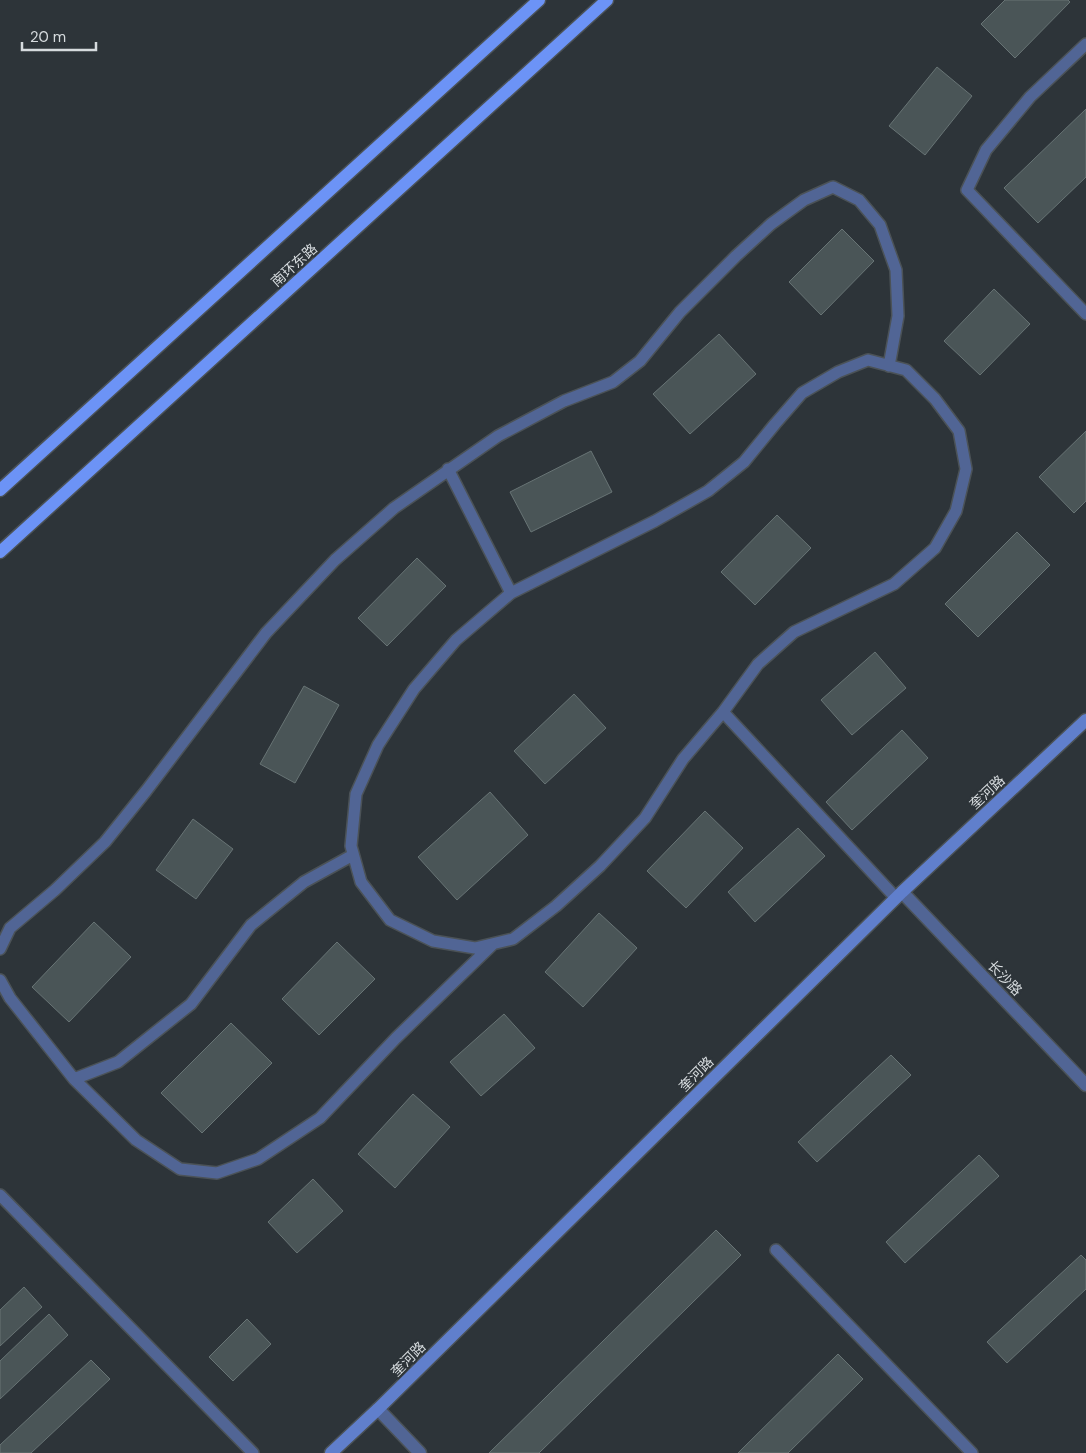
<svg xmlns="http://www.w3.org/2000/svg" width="1086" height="1453" font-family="'DM Sans','Noto Sans SC',sans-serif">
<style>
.building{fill:#4a5557;stroke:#687475}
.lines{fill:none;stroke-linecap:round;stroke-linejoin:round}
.lane-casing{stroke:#4b5257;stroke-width:14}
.street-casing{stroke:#4b5257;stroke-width:15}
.secondary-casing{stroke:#4b5257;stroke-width:15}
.primary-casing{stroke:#4b5257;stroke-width:15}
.lane{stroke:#516595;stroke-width:11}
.street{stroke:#516595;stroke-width:12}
.secondary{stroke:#607fcc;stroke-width:12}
.primary{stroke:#6c93f6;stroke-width:12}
.labels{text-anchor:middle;stroke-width:4;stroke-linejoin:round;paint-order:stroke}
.street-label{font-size:14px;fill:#d6dbde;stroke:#2d3439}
</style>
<rect width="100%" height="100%" fill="#2d3439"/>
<path class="building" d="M1005,0H1068L1070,2L1015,58L981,24Z
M937,67L972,96L925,155L889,126Z
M1086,109V177L1038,223L1004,188Z
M842,229L874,261L821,315L789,282Z
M994,289L1030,324L980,375L944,341Z
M719,334L756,374L690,434L653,394Z
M1086,431V501L1074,513L1039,477Z
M591,451L612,492L531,532L510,492Z
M777,515L811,548L755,605L721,572Z
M1017,532L1050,565L978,637L945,604Z
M417,558L446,586L387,646L358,618Z
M875,652L906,688L852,735L821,700Z
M304,686L339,705L295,783L260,764Z
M574,694L606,728L545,784L514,751Z
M902,730L928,758L852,830L826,802Z
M490,792L528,835L457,900L418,857Z
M705,811L743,848L686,908L647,871Z
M193,819L233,849L196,899L156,870Z
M798,828L825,856L755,922L728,892Z
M599,913L637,948L583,1007L545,972Z
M94,922L131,957L69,1022L32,987Z
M337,942L375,979L319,1035L282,999Z
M504,1014L535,1048L481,1096L450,1062Z
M231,1023L272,1063L202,1133L161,1093Z
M891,1055L911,1075L817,1162L798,1142Z
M413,1094L450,1127L395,1188L358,1154Z
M979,1155L999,1176L905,1263L886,1242Z
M313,1179L343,1211L297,1253L268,1222Z
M716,1230L741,1255L539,1453H489Z
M1081,1255L1086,1260V1289L1007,1363L987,1342Z
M24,1287L42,1307L0,1346V1310Z
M49,1314L68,1335L0,1399V1361Z
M247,1319L271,1344L233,1381L209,1357Z
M838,1354L863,1379L788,1453H738Z
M91,1360L110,1379L31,1453H0V1445Z"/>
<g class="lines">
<g class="lane-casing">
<path id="lane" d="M1086,44L1030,97L986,150L967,190L1086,314
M868,360L906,370L935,399L959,431L966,469L956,511L935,548L894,584L794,632L758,664L723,712L683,759L645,818L600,866L556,906L513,939L475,948L433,941L390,920L361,882L351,846L356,794L378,745L414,689L456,640L511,593L655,521L708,491L744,462L775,424L802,393L838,372Z
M448,469L511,593
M723,712L896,898
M0,949L10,928L55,890L105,842L146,791L266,633L335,560L394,508L498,436L564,401L613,382L640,361L680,312L736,256L771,224L804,200L833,187L859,200L880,225L896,270L898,316L889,366
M0,980L10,998L74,1079L136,1140L180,1169L217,1173L258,1159L320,1118L396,1038L493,944
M74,1079L118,1062L191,1004L251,925L304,882L353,855
M0,1195L253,1453
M776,1250L972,1453"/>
</g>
<g class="street-casing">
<path id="street" d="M902,892L1086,1085
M378,1409L420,1453"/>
</g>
<g class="secondary-casing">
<path id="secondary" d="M331,1453L378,1409L902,892L1086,720"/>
</g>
<g class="primary-casing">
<path id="primary" d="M0,490L539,0
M0,552L607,0"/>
</g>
<use href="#lane" class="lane"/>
<use href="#street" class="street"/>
<use href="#secondary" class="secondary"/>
<use href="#primary" class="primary"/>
</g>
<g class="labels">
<g class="street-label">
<text transform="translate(294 265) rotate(-42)" y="5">南环东路</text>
<text transform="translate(987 792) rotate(-43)" y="5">奎河路</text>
<text transform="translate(1005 978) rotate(46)" y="5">长沙路</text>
<text transform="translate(696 1074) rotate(-45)" y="5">奎河路</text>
<text transform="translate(408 1359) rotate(-45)" y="5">奎河路</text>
</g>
</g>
<path d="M22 42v8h74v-8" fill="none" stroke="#d6dbde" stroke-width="2.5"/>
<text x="30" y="42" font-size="15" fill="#d6dbde" stroke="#2d3439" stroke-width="4" paint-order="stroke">20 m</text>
</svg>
